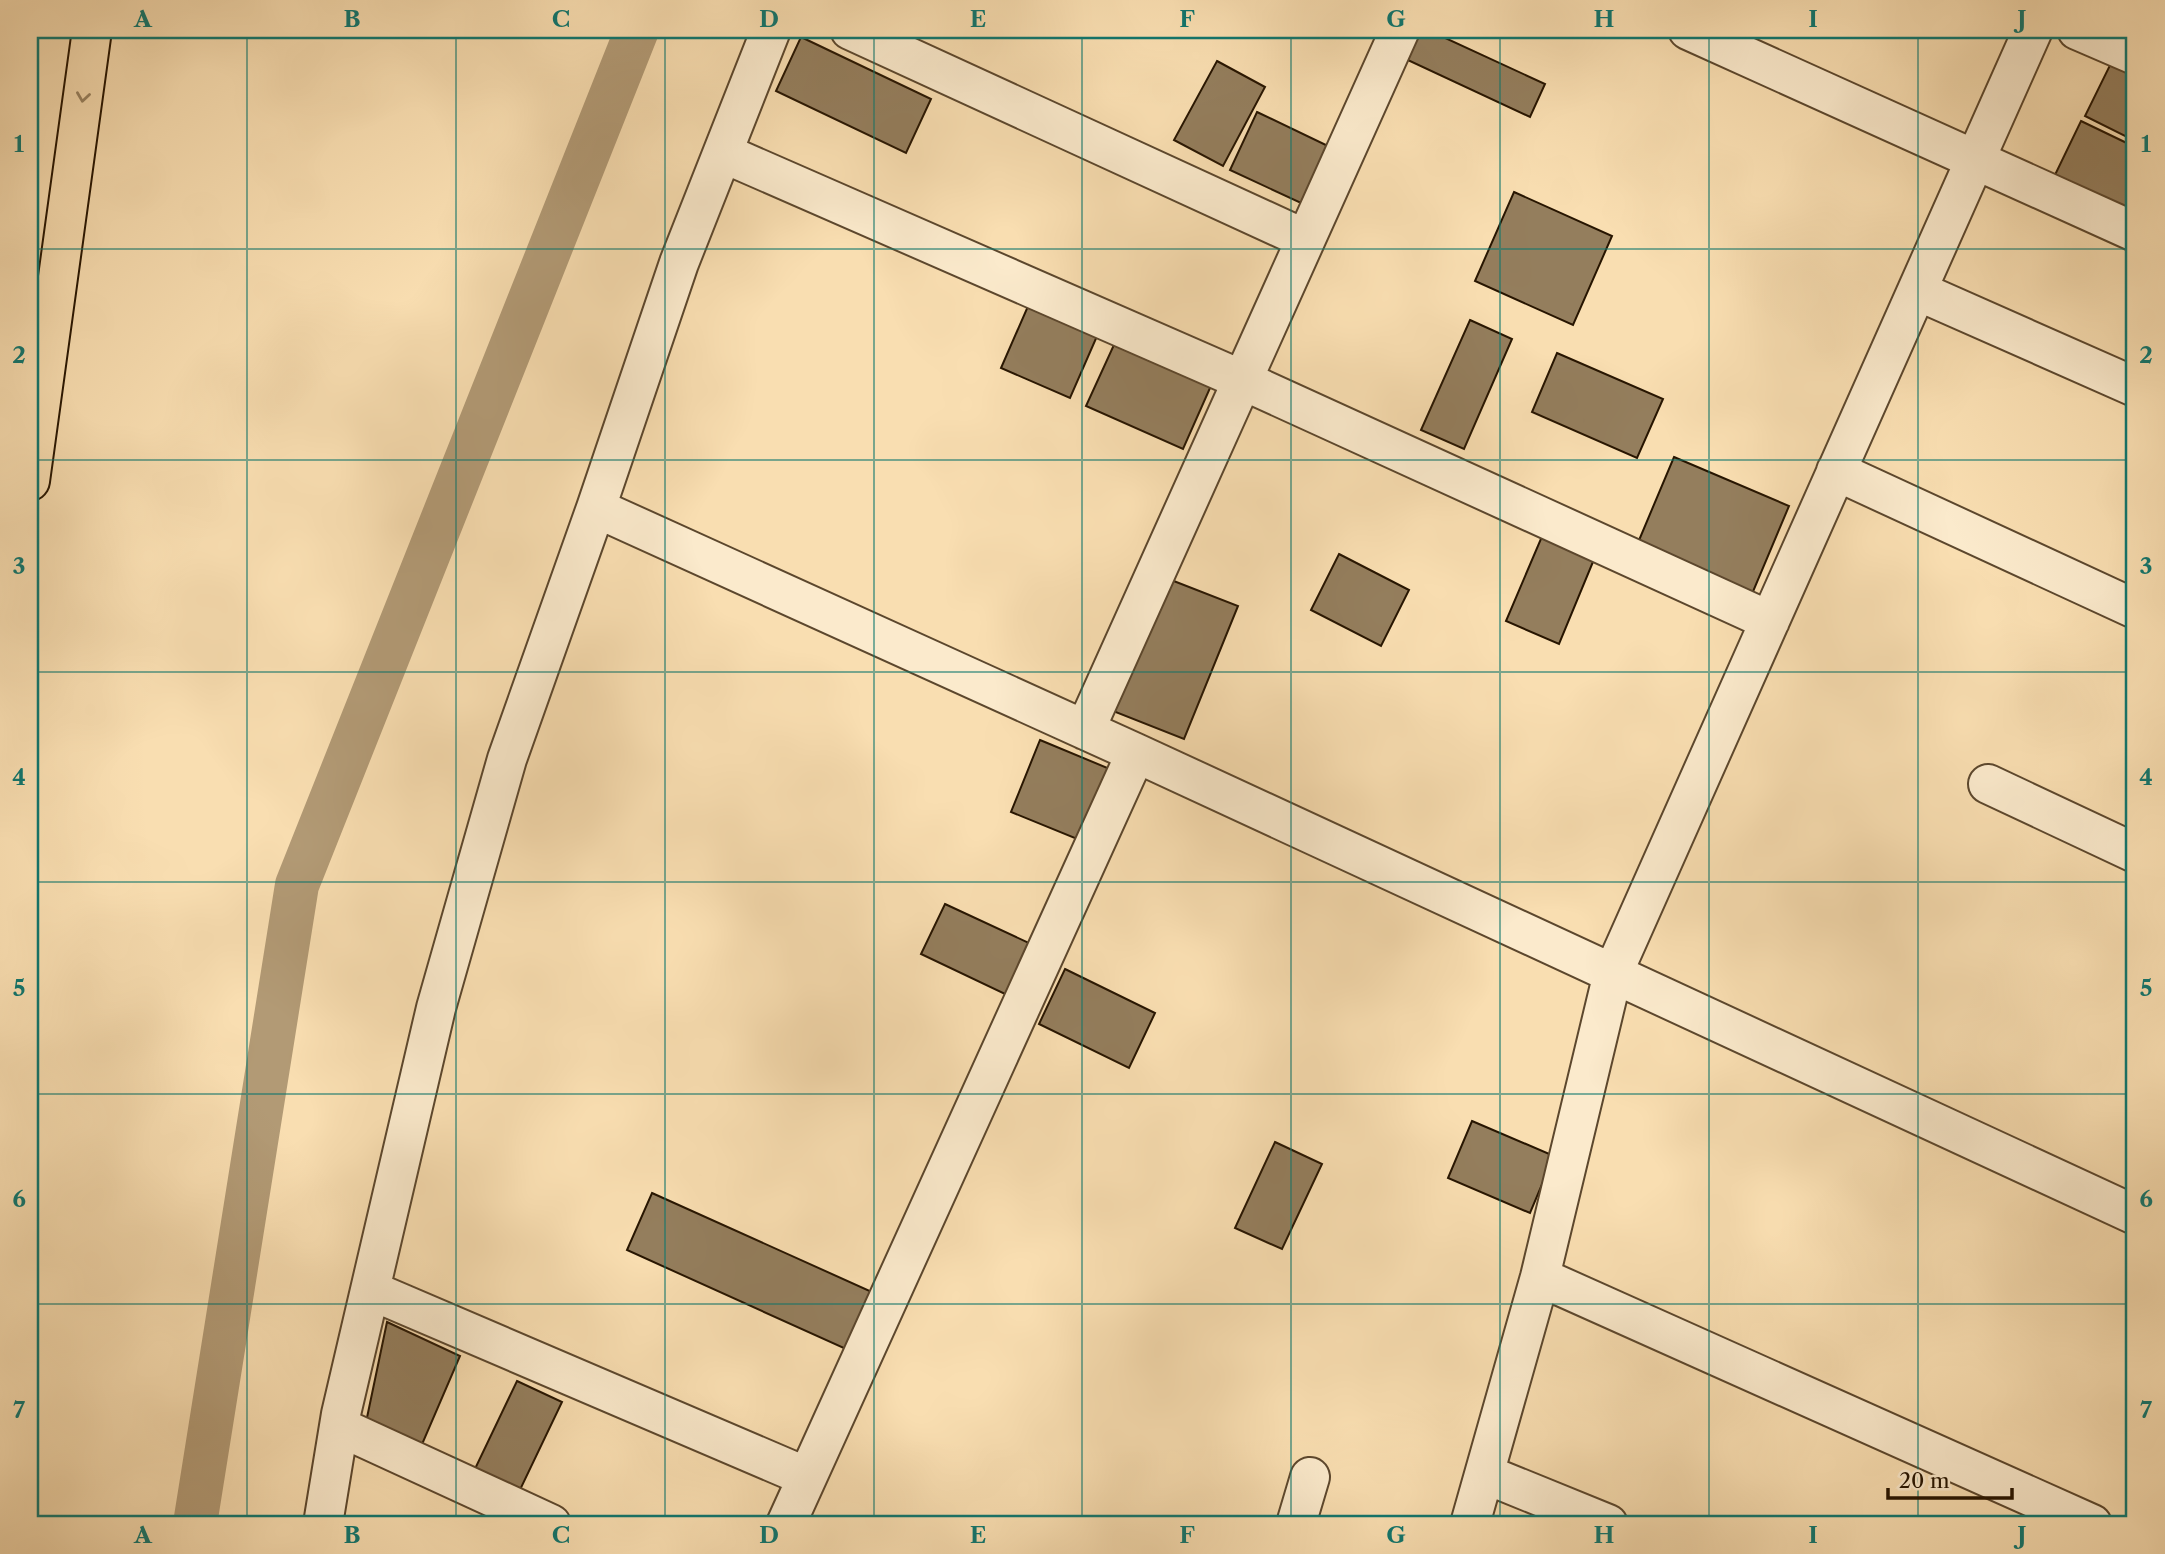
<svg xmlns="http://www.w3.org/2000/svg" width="2165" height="1554" font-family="'Libre Caslon Text',serif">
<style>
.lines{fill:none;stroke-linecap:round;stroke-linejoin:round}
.canal{stroke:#b29a75;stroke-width:44}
.building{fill:#947e5d;stroke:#271501;stroke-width:2}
.minor-casing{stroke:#5c472d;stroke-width:42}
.major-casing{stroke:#271501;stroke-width:42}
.minor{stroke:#fbeacc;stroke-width:38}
.major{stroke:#f9deb1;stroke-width:38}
.oneway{stroke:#9a8462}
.grid{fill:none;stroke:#0f766e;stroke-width:2;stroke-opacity:0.55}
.neatline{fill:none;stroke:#0f766e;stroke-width:2.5}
.grid-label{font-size:23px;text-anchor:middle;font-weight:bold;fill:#0f766e}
</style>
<rect width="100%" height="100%" fill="#f9deb1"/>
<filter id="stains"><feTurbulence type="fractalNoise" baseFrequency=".00286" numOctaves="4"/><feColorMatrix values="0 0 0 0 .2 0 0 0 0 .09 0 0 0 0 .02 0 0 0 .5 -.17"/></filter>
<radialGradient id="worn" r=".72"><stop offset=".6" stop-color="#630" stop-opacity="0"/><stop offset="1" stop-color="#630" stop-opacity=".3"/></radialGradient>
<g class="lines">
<path class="canal" d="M195,1524L297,885L637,30"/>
</g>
<path class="building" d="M1408,30H1428L1545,84L1530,117L1397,55Z
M801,37L931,99L906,153L776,91Z
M2116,53L2135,63V141L2085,116Z
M1217,61L1265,87L1223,166L1174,140Z
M1257,112L1328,146L1301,203L1230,170Z
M2081,121L2135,147V194L2126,214L2053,179Z
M1514,192L1612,236L1573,325L1475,281Z
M1032,297L1101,327L1070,398L1001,368Z
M1470,320L1512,339L1464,449L1421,430Z
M1118,336L1214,379L1183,449L1086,406Z
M1557,353L1663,399L1637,458L1532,412Z
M1674,457L1789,506L1752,594L1637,545Z
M1543,534L1595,557L1559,644L1506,621Z
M1339,554L1409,590L1381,646L1311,610Z
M1166,578L1238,606L1184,739L1113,711Z
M1040,740L1117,772L1087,843L1011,812Z
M945,904L1044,950L1020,1001L921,954Z
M1065,969L1155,1013L1129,1068L1039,1024Z
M1472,1121L1554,1156L1530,1213L1448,1178Z
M1275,1142L1322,1164L1282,1249L1235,1228Z
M652,1193L883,1297L857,1354L627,1250Z
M387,1322L460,1356L417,1456L364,1432Z
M517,1381L562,1402L518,1494L473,1473Z"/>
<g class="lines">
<g class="minor-casing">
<path id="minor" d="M850,30L1305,239
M1688,30L2135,232
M2077,30L2135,55
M723,153L1242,380L1770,621
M1918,291L2135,387
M1836,471L2135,609
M596,508L1136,753L2135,1215
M1085,730L1400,30
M1988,784L2135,853
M1540,1277L2092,1524
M370,1290L807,1477
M340,1427L551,1524
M1485,1474L1608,1524
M323,1524L341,1414L436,1008L507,759L596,508L679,263L771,30
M786,1524L1136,753
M1296,1524L1310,1477
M1470,1524L1540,1277L1613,973L2033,30"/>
</g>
<g class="major-casing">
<path id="major" d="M30,481L92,30"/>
</g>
<use href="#minor" class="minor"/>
<use href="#major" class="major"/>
</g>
<defs><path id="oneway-chevron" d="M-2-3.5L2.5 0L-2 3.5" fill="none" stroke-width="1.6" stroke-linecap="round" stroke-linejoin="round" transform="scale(1.75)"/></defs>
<use class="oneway" href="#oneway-chevron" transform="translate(83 97) rotate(98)"/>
<path class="grid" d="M247,30V1524M456,30V1524M665,30V1524M874,30V1524M1082,30V1524M1291,30V1524M1500,30V1524M1709,30V1524M1918,30V1524M30,249H2135M30,460H2135M30,672H2135M30,882H2135M30,1094H2135M30,1304H2135"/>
<rect width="2165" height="1554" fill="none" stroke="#f9deb1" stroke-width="77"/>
<path d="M1888 1488v10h124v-10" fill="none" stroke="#271501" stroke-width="3.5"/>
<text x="1899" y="1488" font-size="21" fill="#271501" stroke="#fbeacc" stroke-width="5" paint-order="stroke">20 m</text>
<rect x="38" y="38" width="2088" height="1478" class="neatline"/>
<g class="grid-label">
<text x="143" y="27">A</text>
<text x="352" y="27">B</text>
<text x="561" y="27">C</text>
<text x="769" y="27">D</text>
<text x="978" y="27">E</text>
<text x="1187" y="27">F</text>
<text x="1396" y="27">G</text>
<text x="1604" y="27">H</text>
<text x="1813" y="27">I</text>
<text x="2022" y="27">J</text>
<text x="19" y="152">1</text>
<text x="2146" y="152">1</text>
<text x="19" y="363">2</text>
<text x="2146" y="363">2</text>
<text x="19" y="574">3</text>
<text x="2146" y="574">3</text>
<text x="19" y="785">4</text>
<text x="2146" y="785">4</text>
<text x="19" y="996">5</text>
<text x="2146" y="996">5</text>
<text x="19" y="1207">6</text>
<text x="2146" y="1207">6</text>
<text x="19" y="1418">7</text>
<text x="2146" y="1418">7</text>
<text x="143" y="1543">A</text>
<text x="352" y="1543">B</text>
<text x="561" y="1543">C</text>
<text x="769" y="1543">D</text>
<text x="978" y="1543">E</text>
<text x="1187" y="1543">F</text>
<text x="1396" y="1543">G</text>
<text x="1604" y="1543">H</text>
<text x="1813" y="1543">I</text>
<text x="2022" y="1543">J</text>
</g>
<rect width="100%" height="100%" filter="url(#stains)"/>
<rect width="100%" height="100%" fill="url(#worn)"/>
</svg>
